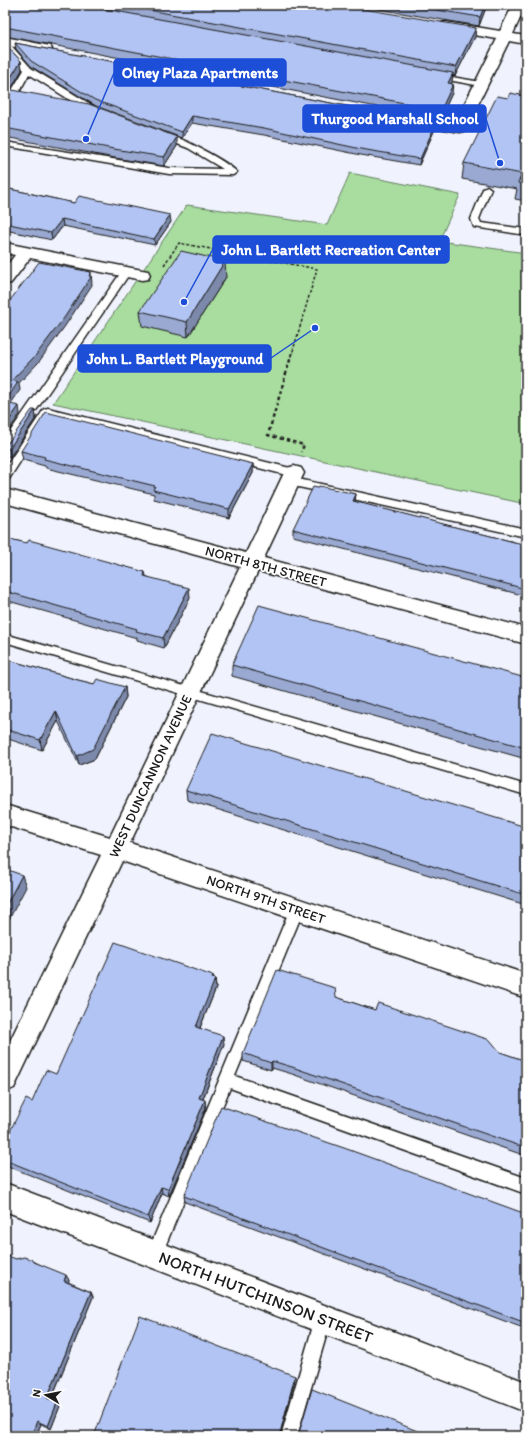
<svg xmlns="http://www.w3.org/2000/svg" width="531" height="1441" font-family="Itim,sans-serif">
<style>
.green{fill:#a8dd9f;stroke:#627c5e}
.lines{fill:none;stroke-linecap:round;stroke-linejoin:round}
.lane-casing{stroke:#1c1c1c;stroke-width:3}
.street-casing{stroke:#1c1c1c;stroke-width:3}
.path-far1{stroke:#1c1c1c;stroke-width:1.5;stroke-dasharray:3 2;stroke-linecap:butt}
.path{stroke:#1c1c1c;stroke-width:2.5;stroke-dasharray:3.5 3;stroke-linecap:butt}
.lane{fill:#fff;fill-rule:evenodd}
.street{fill:#fff;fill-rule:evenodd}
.wall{fill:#99a9d1;stroke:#1c1c1c}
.shaded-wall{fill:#7d89aa;stroke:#1c1c1c}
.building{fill:#b2c4f3;stroke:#1c1c1c}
.labels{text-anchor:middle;stroke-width:3.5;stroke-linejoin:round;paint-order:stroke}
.street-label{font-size:14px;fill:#1c1c1c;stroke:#fff}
.near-street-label{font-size:17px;fill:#1c1c1c;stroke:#fff}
.leader{fill:none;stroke:#1d4ed8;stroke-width:1.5}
.callout-dot{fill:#1d4ed8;stroke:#fff;stroke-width:1.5}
.callout{fill:#1d4ed8;stroke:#1d4ed8;stroke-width:1.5}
.callout-label{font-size:15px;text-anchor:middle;font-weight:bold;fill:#fff}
</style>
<rect width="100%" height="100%" fill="#f0f3fd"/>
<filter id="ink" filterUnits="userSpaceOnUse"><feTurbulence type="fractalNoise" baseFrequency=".025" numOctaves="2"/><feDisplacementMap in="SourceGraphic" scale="8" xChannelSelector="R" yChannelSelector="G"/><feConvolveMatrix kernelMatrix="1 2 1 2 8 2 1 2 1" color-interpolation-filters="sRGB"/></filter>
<g filter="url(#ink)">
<path class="green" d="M350,173L460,195L439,241L526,253V504L53,403L187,205L327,225Z"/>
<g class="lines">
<g class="lane-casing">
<path id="lane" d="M5,42H8L31,68L95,107V111L86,110L29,74L18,94L26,95V99L10,97L9,95L24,70L5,49Z
M434,74L481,82L485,84L481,86L437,78H434Z
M159,133C172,131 228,162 237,172L233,175L169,174L5,146V142L169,168L223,169L188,148L159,137Z
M487,186L491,189L479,219L481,223L526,229V235L474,227L471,219L483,189Z
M125,270L130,273L9,450L5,451V439L122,271Z
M48,408L294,469L298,470L299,473L298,476L294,477L50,415L9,479L5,480V468L44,409Z
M289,477L526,529V537L285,484L284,481L285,478Z
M5,634L526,785V795L5,642Z
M297,903L302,905L304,909L235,1076L526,1178V1194L230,1088L160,1259L155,1262L150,1259L147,1254L290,909L292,905Z
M323,1311L329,1313L331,1319L297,1436H281L315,1319L317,1313Z"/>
</g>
<g class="street-casing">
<path id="street" d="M513,5H526L513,34L526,36V44L509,41L465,131L460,132L402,121L400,118L402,115L407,114L455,123L497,39L446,30L441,29L439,26L441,23L446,22L500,31Z
M5,37L50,46L52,49L50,52L45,53L5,45Z
M5,243L142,270L148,271L150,275L148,279L142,280L30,258L11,283L5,284V268L15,255L5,253Z
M294,466L301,468L304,473L264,558L526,628V644L258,571L130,843L526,974V998L122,861L14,1088L5,1092V1051L101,855L5,825V805L110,837L240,567L5,503V489L246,553L284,473L287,468Z
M5,1183L526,1382V1412L5,1211Z"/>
</g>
<path class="path-far1" d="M164,265L179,243L317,269L292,354"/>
<path class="path" d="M292,353L268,435L304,445L301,452"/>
<use href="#lane" class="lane"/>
<use href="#street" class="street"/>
</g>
<path class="wall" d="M6,5H340L475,37L455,76L453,75L451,84L452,93L440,119L5,36V6Z
M354,5H487L479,26Z
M15,43L436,123L435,129L419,165L361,155L264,135L192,123L182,138L96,106L32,67L16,49Z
M5,44L21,61L22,70L11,90L177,146L164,166L115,158L5,137Z
M526,96V201L515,199L517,189L462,179L464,163Z
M5,188L74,203L171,222L155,245L63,226L52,240L5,230Z
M226,277L188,337L142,326L140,311Z
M35,410L36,418L10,457L5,456V444L8,443Z
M21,451L253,464V473L229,518L154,499V494L46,468L45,466L23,460Z
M318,488L356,494L355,502L526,545V596L293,536V529Z
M5,538L145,572L146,576L190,598L164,648L137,640V638L5,600Z
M5,659L78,680L94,684L125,687L126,697L95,759L79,765L58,721L42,750L5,738Z
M232,665L526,678V759L232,676Z
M186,790L526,827V905L187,800Z
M213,978L215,979L216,988L200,1028L224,1044L203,1099L206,1108L169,1196L162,1193L150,1223L5,1165V1141L56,1074Z
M336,997L526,1061V1156L292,1074L272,1068L271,1070L243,1061V1053Z
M184,1196L526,1214V1329L185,1202Z
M16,1259L33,1260L35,1262L69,1280L68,1282L91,1292L93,1297L51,1400L60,1406L51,1429L41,1424L36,1436Z"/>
<path class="shaded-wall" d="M485,5H487L479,26L480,17Z
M476,28L475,37L455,76L456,67Z
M21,61L22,70L8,94L6,85Z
M453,73L452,82L447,92L448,83Z
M453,84L452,93L440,119L441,110Z
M192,116V123L182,138V132Z
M436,123L435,129L419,165L420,159Z
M177,137V146L164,166V157Z
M170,215L171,222L155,245L154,239Z
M62,219L63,226L52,240L51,233Z
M225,261L226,277L188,337L187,322Z
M91,272L92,285L65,326L38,363L19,383L20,390L6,411L5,402L12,380Z
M19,406L20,414L5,436V426Z
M35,410L36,418L10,457L9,449Z
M253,464V473L229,518V509Z
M356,494L355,501L352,508L353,501Z
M189,588L190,598L164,648L163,638Z
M125,687L126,697L95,759L79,765L77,756Z
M56,711L58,721L42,750L40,740Z
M22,875L26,887L5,927V907Z
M213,976L214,983L215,979L216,988L197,1035L196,1027Z
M223,1036L224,1044L200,1106L199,1098Z
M272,1061V1068L271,1070V1063Z
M205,1100L206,1108L169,1196L168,1189Z
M161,1187L162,1193L150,1223L148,1217Z
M66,1275L69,1280L67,1286L64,1281Z
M91,1292L93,1297L50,1402L47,1398Z
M295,1376V1380L280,1436V1433Z
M57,1403L60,1406L51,1429L48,1426Z
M37,1421L41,1424L36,1436H31Z"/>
<path class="building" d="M6,5H83L453,73L448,83L453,84L441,110L5,27V9L6,8H5V6Z
M122,5H340L476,28L456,67Z
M406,5H485L480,17Z
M15,43L436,123L420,159L361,149L264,128L192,116L182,132L95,100L31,61Z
M5,44L21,61L6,85L7,89L89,104L177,137L164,157L114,149L5,128Z
M510,93L526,96V185L518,183L522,174L464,163L497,96L508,98Z
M5,188L74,203L79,196L170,215L154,239L62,219L51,233L5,223Z
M181,251L225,261L187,322L140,311Z
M39,262L91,272L89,276L91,277L64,318L36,355L12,380L18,382L5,402V307Z
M5,403L19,406L5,426Z
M32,410H35L9,449L5,448V444L8,443Z
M46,412L253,464L229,509L153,490L155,486L44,459L45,457L21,451Z
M319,486L356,494L353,501L526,545V589L293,529L313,487L318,488Z
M5,538L27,543L29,540L145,572L144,576L189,588L163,638L136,631L137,629L5,591Z
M259,605L526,678V748L232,665Z
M5,659L78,680L94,684L97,679L125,687L93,749L77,756L56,711L40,740L5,729Z
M212,733L526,827V895L186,790Z
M5,869L22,875L5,907Z
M115,942L213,976L212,978L215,979L196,1027L223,1036L199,1098L205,1100L168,1189L161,1187L148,1217L5,1160V1141L26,1099L32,1102L46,1070L56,1074Z
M277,970L335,988L336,997L375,1010L378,1003L490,1040L500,1052L526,1061V1148L292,1067L272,1061L271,1063L243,1053Z
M221,1106L344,1148L526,1214V1323L184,1196Z
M5,1255L16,1259L24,1257L33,1260L34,1262L66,1275L64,1281L91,1292L47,1398L57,1403L48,1426L37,1421L31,1436H5Z
M140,1316L295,1376L280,1433L281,1435L299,1433L312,1389L430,1436H94Z"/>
</g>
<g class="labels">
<g class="street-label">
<text transform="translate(266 566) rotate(15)" y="5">NORTH 8TH STREET</text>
<text transform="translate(150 776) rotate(-65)" y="5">WEST DUNCANNON AVENUE</text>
<text transform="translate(266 899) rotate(19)" y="5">NORTH 9TH STREET</text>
</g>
<g class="near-street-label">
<text transform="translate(266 1297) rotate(21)" y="6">NORTH HUTCHINSON STREET</text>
</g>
</g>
<path class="leader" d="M86 139L114 73M500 163L486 119M184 302L213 249M315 328L271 358"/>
<g class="callout-dot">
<circle cx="86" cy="139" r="4"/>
<circle cx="500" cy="163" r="4"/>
<circle cx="184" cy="302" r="4"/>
<circle cx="315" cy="328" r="4"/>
</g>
<g class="callout">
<rect x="114" y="59" width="172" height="27" rx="4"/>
<rect x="303" y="105" width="183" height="27" rx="4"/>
<rect x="213" y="236" width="236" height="27" rx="4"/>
<rect x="78" y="345" width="193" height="27" rx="4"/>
</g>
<g class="callout-label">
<text x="200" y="78">Olney Plaza Apartments</text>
<text x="395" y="124">Thurgood Marshall School</text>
<text x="331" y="255">John L. Bartlett Recreation Center</text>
<text x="175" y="364">John L. Bartlett Playground</text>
</g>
<rect width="531" height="1441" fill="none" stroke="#fff" stroke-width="20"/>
<rect x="10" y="10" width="511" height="1421" fill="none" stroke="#1c1c1c" stroke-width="1.5" filter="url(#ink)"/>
<g transform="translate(46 1395) rotate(280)" stroke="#ffffff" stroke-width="3" paint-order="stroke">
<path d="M0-3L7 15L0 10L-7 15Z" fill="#1c1c1c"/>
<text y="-6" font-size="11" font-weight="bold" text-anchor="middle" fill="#1c1c1c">N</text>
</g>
</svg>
